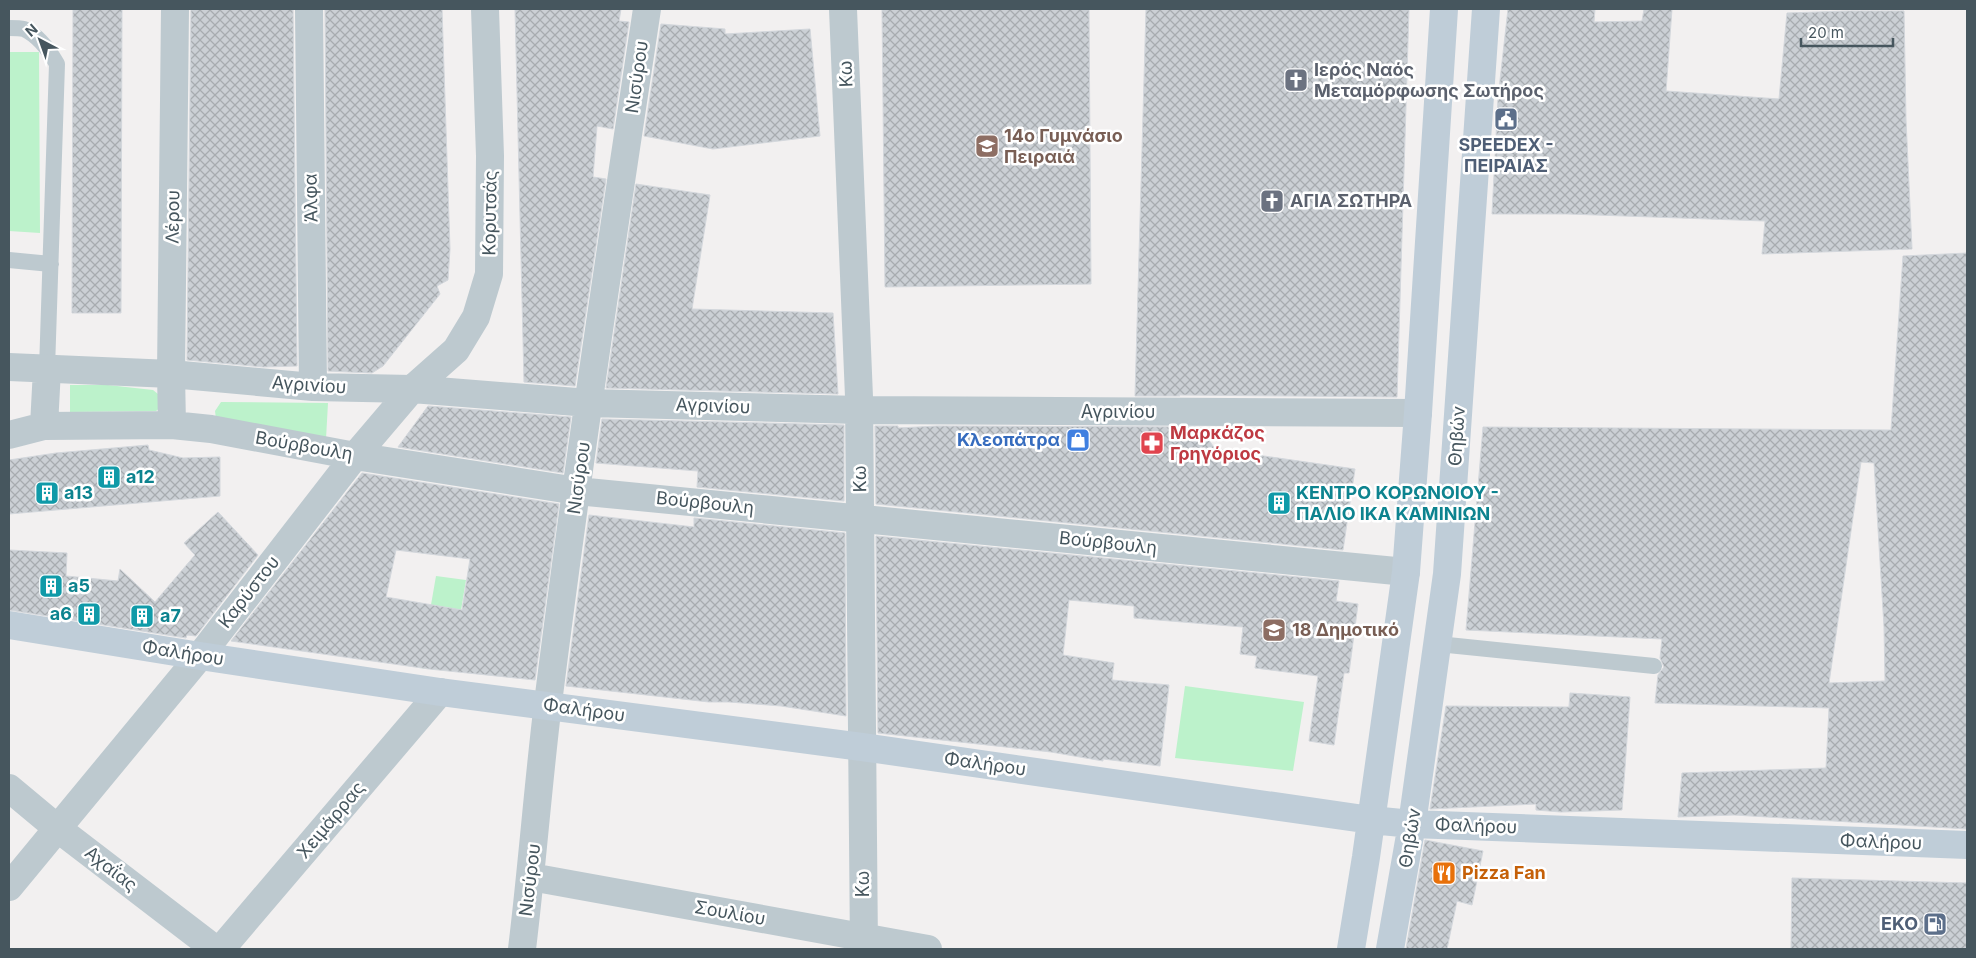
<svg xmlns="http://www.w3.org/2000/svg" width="1976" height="958" font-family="Inter,sans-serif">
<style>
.green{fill:#bcf2cb}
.building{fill:url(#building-cross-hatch);stroke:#d3d7dc;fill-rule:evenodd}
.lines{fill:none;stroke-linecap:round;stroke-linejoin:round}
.lane{stroke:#bdc9cf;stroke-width:16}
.street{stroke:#bdc9cf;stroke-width:28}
.secondary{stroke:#bfcdd8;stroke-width:28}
.labels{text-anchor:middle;stroke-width:5;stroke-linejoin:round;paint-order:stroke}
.worship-label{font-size:18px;font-weight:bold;fill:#5b616d;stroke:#fff;text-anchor:start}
.street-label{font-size:18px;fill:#46565e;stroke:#fff}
.education-label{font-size:18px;font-weight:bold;fill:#785e54;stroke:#fff;text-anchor:start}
.service-label{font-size:18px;font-weight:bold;fill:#4e5e75;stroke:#fff}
.health-label{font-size:18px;font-weight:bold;fill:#be3a42;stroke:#fff;text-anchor:start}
.shop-label{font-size:18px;font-weight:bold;fill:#366cbe;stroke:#fff;text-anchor:end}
.culture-label{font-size:18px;font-weight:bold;fill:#0d838f;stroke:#fff;text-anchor:start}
.food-label{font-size:18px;font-weight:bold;fill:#c56008;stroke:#fff;text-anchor:start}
</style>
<defs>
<pattern id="building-cross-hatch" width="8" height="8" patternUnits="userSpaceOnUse" patternTransform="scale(1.25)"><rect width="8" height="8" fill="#cbd0d5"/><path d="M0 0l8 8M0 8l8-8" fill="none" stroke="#a7acb0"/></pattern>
</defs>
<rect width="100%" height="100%" fill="#f2f0f0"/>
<path class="green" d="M9,52H39L40,233L9,231Z
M70,385H108L153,390L163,398L164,405L156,411L70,412Z
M221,402L328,403L326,439L216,419L215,411Z
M436,576L466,580L451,671L420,668Z
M1185,686L1304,702L1293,771L1175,758Z"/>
<path class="building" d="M73,9H122L121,313H72Z
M191,9H293L297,366L263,367L187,360Z
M325,9H442L450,249L448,280L437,286L440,294L383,366L372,373L328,371Z
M515,9H621L619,21L629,22L613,129L597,126L593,177L606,179L575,386L524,382Z
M882,9H1089L1091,284L885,287Z
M1146,9H1409L1397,397L1179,395L1180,396H1135Z
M1508,9H1595L1594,22L1642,21L1644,9H1672L1666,91L1779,99L1787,13L1847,11H1904L1906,120L1912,249L1762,254L1765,221L1568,214H1492L1498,98Z
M661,24L725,29V34L810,29L820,136L713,149L644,136Z
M636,184L710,195L692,309L833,313L838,394L606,388Z
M1967,253V829L1734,815L1678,817L1682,773L1826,768L1829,708L1655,703L1658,675L1664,667L1660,658L1662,639L1466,630L1483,427L1891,430L1903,256ZM1861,462L1874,463L1884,627L1885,681L1829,683Z
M428,406L571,417L563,473L398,447Z
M602,419L844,425V501L697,487L698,471L596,463Z
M875,426H898V428L938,426L1200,427L1215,449L1355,469L1343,550L876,504Z
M148,445L149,450L183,458L220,457V496L9,514V460L56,453Z
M362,473L559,504L535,680L429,669L231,641ZM396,550L470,559L462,610L386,597Z
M218,512L258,555L196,636L187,635L186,638L9,610V550L67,553L66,576L118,581L120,569L155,602L195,555L184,543Z
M589,515L694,527V518L845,533L846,716L781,706L729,702H709L566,686Z
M876,536L1339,581L1336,601L1358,604L1349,673H1344L1334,745L1309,741L1318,676L1255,668L1257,656L1240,654L1243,627L1134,618V606L1069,600L1063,655L1114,663L1112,680L1169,685L1160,766L1103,759V761L1051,752L878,733Z
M1570,693L1630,697L1622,810L1561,812L1536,810V804L1430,809L1446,706L1569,707Z
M1425,840L1483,851L1472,905L1457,901L1447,949H1406Z
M1792,878L1967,883V949H1791Z"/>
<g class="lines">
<path class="lane" d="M9,28C14,28 20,28 24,29C39,36 49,50 57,64L47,369
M9,260L51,264
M1438,644L1654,666"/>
<path class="street" d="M309,9L313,387
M843,9L859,397L864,949
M9,367L171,374L313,387L412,389L589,403L859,410L1418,413
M172,425L171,374L175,9
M44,426L47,369
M9,435L44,426L172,425L211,429L355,456L577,491L1406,572
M9,788L57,828L215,949
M531,877L928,949
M9,887L200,656L355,456L412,389L456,350L476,317L489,274L490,156L485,9
M221,949L440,692
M522,949C532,867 538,785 548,703C577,471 612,240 647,9"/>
<path class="secondary" d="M9,625L200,656L440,692L862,747L1371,820L1412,824L1967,845
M1351,949L1366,857L1406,572L1418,413L1444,9
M1390,949L1412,824L1447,574L1486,9"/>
</g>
<defs>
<g id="church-square" transform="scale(1.25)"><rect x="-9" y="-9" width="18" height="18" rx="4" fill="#6b7280" stroke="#fff"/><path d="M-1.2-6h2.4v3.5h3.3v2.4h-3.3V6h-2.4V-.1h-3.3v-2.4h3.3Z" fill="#fff"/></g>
<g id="civic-square" transform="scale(1.25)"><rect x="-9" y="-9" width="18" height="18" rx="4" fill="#5c6f8a" stroke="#fff"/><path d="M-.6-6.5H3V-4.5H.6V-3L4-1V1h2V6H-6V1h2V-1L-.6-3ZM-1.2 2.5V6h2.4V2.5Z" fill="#fff"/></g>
<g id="school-square" transform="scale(1.25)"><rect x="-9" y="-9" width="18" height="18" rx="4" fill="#8d6e63" stroke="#fff"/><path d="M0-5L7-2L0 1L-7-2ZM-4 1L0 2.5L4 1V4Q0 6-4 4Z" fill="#fff"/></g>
<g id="shop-square" transform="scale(1.25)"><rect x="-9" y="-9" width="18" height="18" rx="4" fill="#3f7fe0" stroke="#fff"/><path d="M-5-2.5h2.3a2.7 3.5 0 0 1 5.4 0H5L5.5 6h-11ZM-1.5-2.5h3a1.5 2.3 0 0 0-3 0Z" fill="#fff"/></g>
<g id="pharmacy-square" transform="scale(1.25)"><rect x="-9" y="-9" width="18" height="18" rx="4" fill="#e0444e" stroke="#fff"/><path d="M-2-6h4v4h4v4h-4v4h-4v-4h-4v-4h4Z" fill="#fff"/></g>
<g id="building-square" transform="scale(1.25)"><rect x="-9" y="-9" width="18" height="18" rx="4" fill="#0f9aa8" stroke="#fff"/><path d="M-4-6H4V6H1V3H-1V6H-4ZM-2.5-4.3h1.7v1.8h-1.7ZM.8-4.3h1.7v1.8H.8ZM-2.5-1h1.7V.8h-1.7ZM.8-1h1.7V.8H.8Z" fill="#fff"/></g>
<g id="restaurant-square" transform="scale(1.25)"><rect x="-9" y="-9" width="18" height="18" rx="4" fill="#e8710a" stroke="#fff"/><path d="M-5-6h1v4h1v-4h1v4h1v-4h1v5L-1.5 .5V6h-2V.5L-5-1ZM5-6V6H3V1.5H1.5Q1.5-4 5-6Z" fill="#fff"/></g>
<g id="fuel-square" transform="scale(1.25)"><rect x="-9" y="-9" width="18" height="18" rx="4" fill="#5c6f8a" stroke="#fff"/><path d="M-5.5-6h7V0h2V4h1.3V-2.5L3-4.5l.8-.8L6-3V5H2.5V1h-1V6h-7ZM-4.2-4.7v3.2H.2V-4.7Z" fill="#fff"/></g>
</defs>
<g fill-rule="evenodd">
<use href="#church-square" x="1296" y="80"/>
<use href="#civic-square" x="1506" y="119"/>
<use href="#school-square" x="987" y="146"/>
<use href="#church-square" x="1272" y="201"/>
<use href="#shop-square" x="1078" y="440"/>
<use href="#pharmacy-square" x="1152" y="443"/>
<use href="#building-square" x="109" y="477"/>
<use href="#building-square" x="47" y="493"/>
<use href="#building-square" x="1279" y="503"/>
<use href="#building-square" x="51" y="586"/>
<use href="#building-square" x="89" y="614"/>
<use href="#building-square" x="142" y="616"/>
<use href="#school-square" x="1274" y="630"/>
<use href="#restaurant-square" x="1444" y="873"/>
<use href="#fuel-square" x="1935" y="924"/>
</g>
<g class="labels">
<g class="worship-label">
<text x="1314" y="76">Ιερός Ναός<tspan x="1314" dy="21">Μεταμόρφωσης Σωτήρος</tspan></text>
<text x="1290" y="207">ΑΓΙΑ ΣΩΤΗΡΑ</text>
</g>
<g class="street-label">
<text transform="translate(846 74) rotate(-92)" y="6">Κω</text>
<text transform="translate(637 77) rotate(-82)" y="6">Νισύρου</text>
<text transform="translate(311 198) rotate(-91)" y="6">Άλφα</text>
<text transform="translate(490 213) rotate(-89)" y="6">Κορυτσάς</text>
<text transform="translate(173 217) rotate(-89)" y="6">Λέρου</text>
<text transform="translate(309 385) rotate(4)" y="6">Αγρινίου</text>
<text transform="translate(713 406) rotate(2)" y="6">Αγρινίου</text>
<text x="1118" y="418">Αγρινίου</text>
<text transform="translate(1457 436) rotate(-86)" y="6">Θηβών</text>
<text transform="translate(304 446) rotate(10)" y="6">Βούρβουλη</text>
<text transform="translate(579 478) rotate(-82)" y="6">Νισύρου</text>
<text transform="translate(860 479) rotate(-91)" y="6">Κω</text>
<text transform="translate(705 503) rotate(6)" y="6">Βούρβουλη</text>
<text transform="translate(1108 543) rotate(6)" y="6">Βούρβουλη</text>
<text transform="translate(249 592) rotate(-52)" y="6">Καρύστου</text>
<text transform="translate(183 653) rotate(9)" y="6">Φαλήρου</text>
<text transform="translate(584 710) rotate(8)" y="6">Φαλήρου</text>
<text transform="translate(985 764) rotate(8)" y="6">Φαλήρου</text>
<text transform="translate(331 820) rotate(-50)" y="6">Χειμάρρας</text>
<text transform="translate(1476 826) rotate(2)" y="6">Φαλήρου</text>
<text transform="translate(1410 838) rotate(-81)" y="6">Θηβών</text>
<text transform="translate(1881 842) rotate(2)" y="6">Φαλήρου</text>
<text transform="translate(111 869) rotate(38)" y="6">Αχαΐας</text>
<text transform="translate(530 880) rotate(-83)" y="6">Νισύρου</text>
<text transform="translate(863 884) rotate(-90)" y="6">Κω</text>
<text transform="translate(730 913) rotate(10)" y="6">Σουλίου</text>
</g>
<g class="education-label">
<text x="1004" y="142">14ο Γυμνάσιο<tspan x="1004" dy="21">Πειραιά</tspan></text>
<text x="1292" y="636">18 Δημοτικό</text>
</g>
<g class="service-label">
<text x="1506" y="151">SPEEDEX -<tspan x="1506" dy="21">ΠΕΙΡΑΙΑΣ</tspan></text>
<text x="1918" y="930" text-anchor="end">EKO</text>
</g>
<g class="health-label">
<text x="1170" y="439">Μαρκάζος<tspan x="1170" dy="21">Γρηγόριος</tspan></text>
</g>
<g class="shop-label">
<text x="1060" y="446">Κλεοπάτρα</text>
</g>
<g class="culture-label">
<text x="126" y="483">a12</text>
<text x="64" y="499">a13</text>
<text x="1296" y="499">ΚΕΝΤΡΟ ΚΟΡΩΝΟΙΟΥ -<tspan x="1296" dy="21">ΠΑΛΙΟ ΙΚΑ ΚΑΜΙΝΙΩΝ</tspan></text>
<text x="68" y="592">a5</text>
<text x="72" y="620" text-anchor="end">a6</text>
<text x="160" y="622">a7</text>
</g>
<g class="food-label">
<text x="1462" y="879">Pizza Fan</text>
</g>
</g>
<rect width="1976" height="958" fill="none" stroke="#46565e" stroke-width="20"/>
<g transform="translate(40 40) rotate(319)" stroke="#ffffff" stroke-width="4" paint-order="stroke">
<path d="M0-4L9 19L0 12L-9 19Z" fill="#46565e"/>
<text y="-8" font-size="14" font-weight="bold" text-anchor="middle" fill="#46565e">N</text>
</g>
<path d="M1801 38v8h92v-8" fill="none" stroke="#46565e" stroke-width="2.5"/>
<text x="1808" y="38" font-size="15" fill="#46565e" stroke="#ffffff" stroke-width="4" paint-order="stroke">20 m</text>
</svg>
